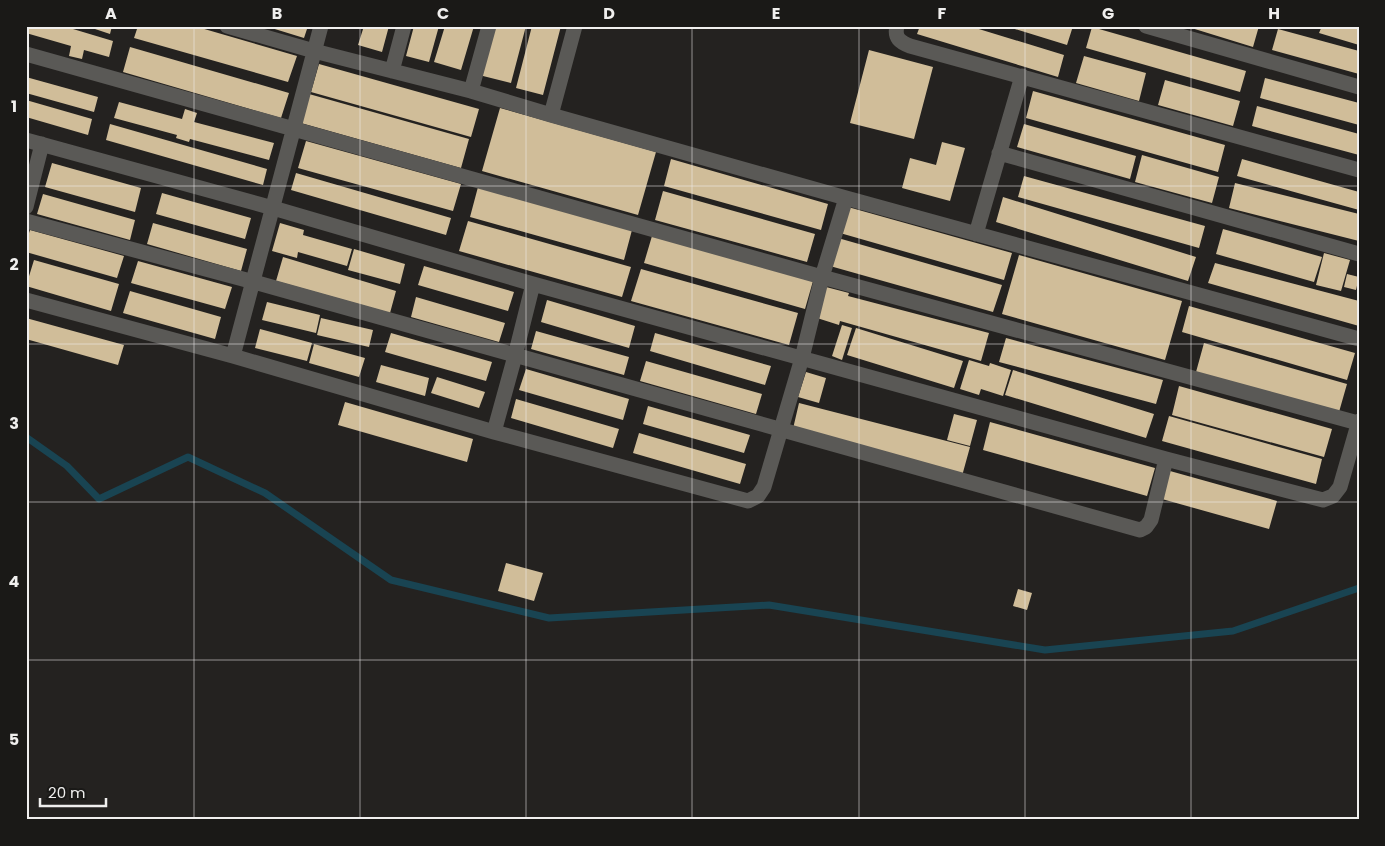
<svg xmlns="http://www.w3.org/2000/svg" width="1385" height="846" font-family="Poppins,sans-serif">
<style>
.lines{fill:none;stroke-linecap:round;stroke-linejoin:round}
.stream{stroke:#194452;stroke-width:7}
.building{fill:#d0bd99}
.minor{stroke:#5a5956;stroke-width:15}
.grid{fill:none;stroke:#f0efee;stroke-width:1;stroke-opacity:0.55}
.neatline{fill:none;stroke:#f0efee;stroke-width:2}
.grid-label{font-size:16px;text-anchor:middle;font-weight:bold;fill:#f0efee}
</style>
<rect width="100%" height="100%" fill="#242220"/>
<g class="lines">
<path class="stream" d="M26,437L67,466L99,499L188,457L265,493L391,580L549,618L769,605L1045,650L1233,631L1359,588"/>
</g>
<path class="building" d="M26,26H63L113,41L109,57L84,50L82,59L69,56L71,46L26,33Z
M86,26H112L110,34Z
M138,26H194L297,56L288,82L134,38Z
M265,26H308L304,38Z
M364,26H389L382,52L358,45Z
M414,26H439L429,62L406,56Z
M445,26H474L461,70L434,62Z
M492,26H526L511,83L479,75Z
M532,26H561L543,95L516,88Z
M920,26H969L1064,55L1058,77L917,34Z
M1005,26H1073L1067,45Z
M1185,26H1259L1253,47Z
M1322,26H1359V45L1319,33Z
M1092,27L1246,71L1240,92L1086,48Z
M1278,29L1359,51V74L1272,50Z
M130,47L289,93L281,118L123,72Z
M869,50L933,67L914,139L850,123Z
M1084,56L1146,73L1139,101L1076,83Z
M319,64L479,109L471,137L311,92Z
M26,77L98,97L94,112L26,93Z
M1265,78L1359,103V125L1260,98Z
M1165,80L1240,101L1233,126L1158,105Z
M1033,91L1225,145L1218,172L1026,118Z
M309,94L469,139L461,168L301,123Z
M26,100L92,119L88,135L26,117Z
M119,102L182,119L185,109L197,113L194,122L274,143L269,160L190,139L189,142L176,138L177,135L114,118Z
M1257,106L1359,134V155L1252,126Z
M500,108L656,152L638,215L482,171Z
M110,124L267,169L263,185L106,140Z
M1024,124L1136,156L1130,179L1017,147Z
M306,141L461,184L453,211L298,168Z
M942,142L965,148L950,201L902,188L910,158L936,165Z
M1142,155L1219,177L1212,203L1135,182Z
M671,159L828,204L821,230L664,186Z
M1242,159L1359,192V210L1237,176Z
M52,163L141,188L135,212L45,187Z
M296,173L451,218L446,235L291,190Z
M1024,176L1205,226L1199,248L1018,197Z
M1235,183L1359,214V241L1229,208Z
M478,187L632,230L624,260L470,217Z
M663,191L815,234L807,262L655,220Z
M162,193L251,218L245,239L156,214Z
M43,194L135,220L130,240L37,214Z
M1003,197L1196,257L1188,281L996,222Z
M848,207L1012,253L1004,280L840,233Z
M468,221L631,267L622,297L459,251Z
M153,223L247,249L241,271L147,244Z
M280,223L304,230L303,235L352,249L347,266L298,252L297,258L272,251Z
M1223,229L1322,257L1314,282L1216,254Z
M30,230L124,256L117,278L26,252V242Z
M652,236L813,281L805,309L644,263Z
M838,238L1002,285L993,312L830,266Z
M354,249L405,264L400,284L348,270Z
M1324,253L1350,260L1341,291L1316,285Z
M1019,255L1182,301L1165,360L1002,314Z
M283,257L396,291L390,313L276,281Z
M34,260L119,284L111,311L26,286Z
M138,261L232,287L225,309L131,283Z
M1215,263L1359,301V326L1208,283Z
M424,266L514,292L508,311L418,285Z
M641,269L798,313L789,345L631,301Z
M1347,274L1359,277L1356,290L1344,287Z
M826,287L849,293L848,296L989,333L981,361L840,321L839,325L817,318Z
M130,291L221,317L215,339L123,313Z
M416,297L505,323L499,342L411,317Z
M547,300L635,326L629,348L541,322Z
M267,302L320,315L316,333L262,320Z
M1189,306L1355,353L1347,380L1182,332Z
M26,318L124,345L118,365L26,339Z
M321,318L373,330L369,347L317,335Z
M842,325L852,328L842,360L832,356Z
M856,328L963,361L954,388L847,355Z
M260,329L312,343L307,361L255,348Z
M536,331L629,357L624,375L531,349Z
M391,333L492,362L486,381L385,352Z
M655,333L771,366L765,385L650,351Z
M1006,338L1163,380L1156,404L999,362Z
M1204,343L1347,384L1339,412L1196,372Z
M314,344L365,358L359,377L309,363Z
M969,360L989,366L990,363L1011,370L1003,396L981,389L979,395L960,389Z
M646,361L762,394L756,414L640,381Z
M381,365L429,378L425,396L376,382Z
M526,369L629,399L623,420L519,390Z
M1013,370L1154,414L1146,438L1005,395Z
M806,372L826,378L819,403L798,397Z
M437,377L485,392L479,408L431,393Z
M1179,386L1332,429L1324,457L1172,415Z
M516,399L619,429L613,448L511,418Z
M345,402L473,439L467,462L338,425Z
M799,403L970,447L962,476L792,433Z
M648,406L750,435L744,453L643,424Z
M954,414L977,420L970,446L947,440Z
M1169,416L1322,459L1316,484L1162,441Z
M990,422L1155,468L1147,496L983,450Z
M639,433L746,464L740,484L633,453Z
M1170,471L1277,501L1269,529L1162,499Z
M506,563L543,573L534,601L498,591Z
M1018,589L1032,593L1027,610L1013,606Z"/>
<g class="lines">
<path class="minor" d="M227,26L314,51L471,91L551,115L846,198L1359,339
M897,26C894,38 900,42 910,46L1359,170
M1146,26L1359,87
M26,54L822,277L1358,423
M392,71L404,26
M471,91L489,26
M551,115L575,26
M26,140L273,208L533,284L1166,459L1323,500L1333,496L1340,487L1359,421
M999,153L1359,254
M26,207L42,144
M26,221L254,282L1140,530L1146,527L1151,520L1166,459
M976,234L1022,76
M26,300L233,356L494,432L748,501L758,496L764,487L802,358L822,277L846,198
M233,356L321,26
M494,432L515,356L533,284"/>
</g>
<path class="grid" d="M194,26V820M360,26V820M526,26V820M692,26V820M859,26V820M1025,26V820M1191,26V820M26,186H1359M26,344H1359M26,502H1359M26,660H1359"/>
<rect width="1385" height="846" fill="none" stroke="#1a1917" stroke-width="55"/>
<path d="M40 798v8h66v-8" fill="none" stroke="#f0efee" stroke-width="2.5"/>
<text x="48" y="798" font-size="15" fill="#f0efee" stroke="#1a1917" stroke-width="4" paint-order="stroke">20 m</text>
<rect x="28" y="28" width="1330" height="790" class="neatline"/>
<g class="grid-label">
<text x="111" y="19">A</text>
<text x="277" y="19">B</text>
<text x="443" y="19">C</text>
<text x="609" y="19">D</text>
<text x="776" y="19">E</text>
<text x="942" y="19">F</text>
<text x="1108" y="19">G</text>
<text x="1274" y="19">H</text>
<text x="14" y="112">1</text>
<text x="14" y="270">2</text>
<text x="14" y="429">3</text>
<text x="14" y="587">4</text>
<text x="14" y="745">5</text>
</g>
</svg>
